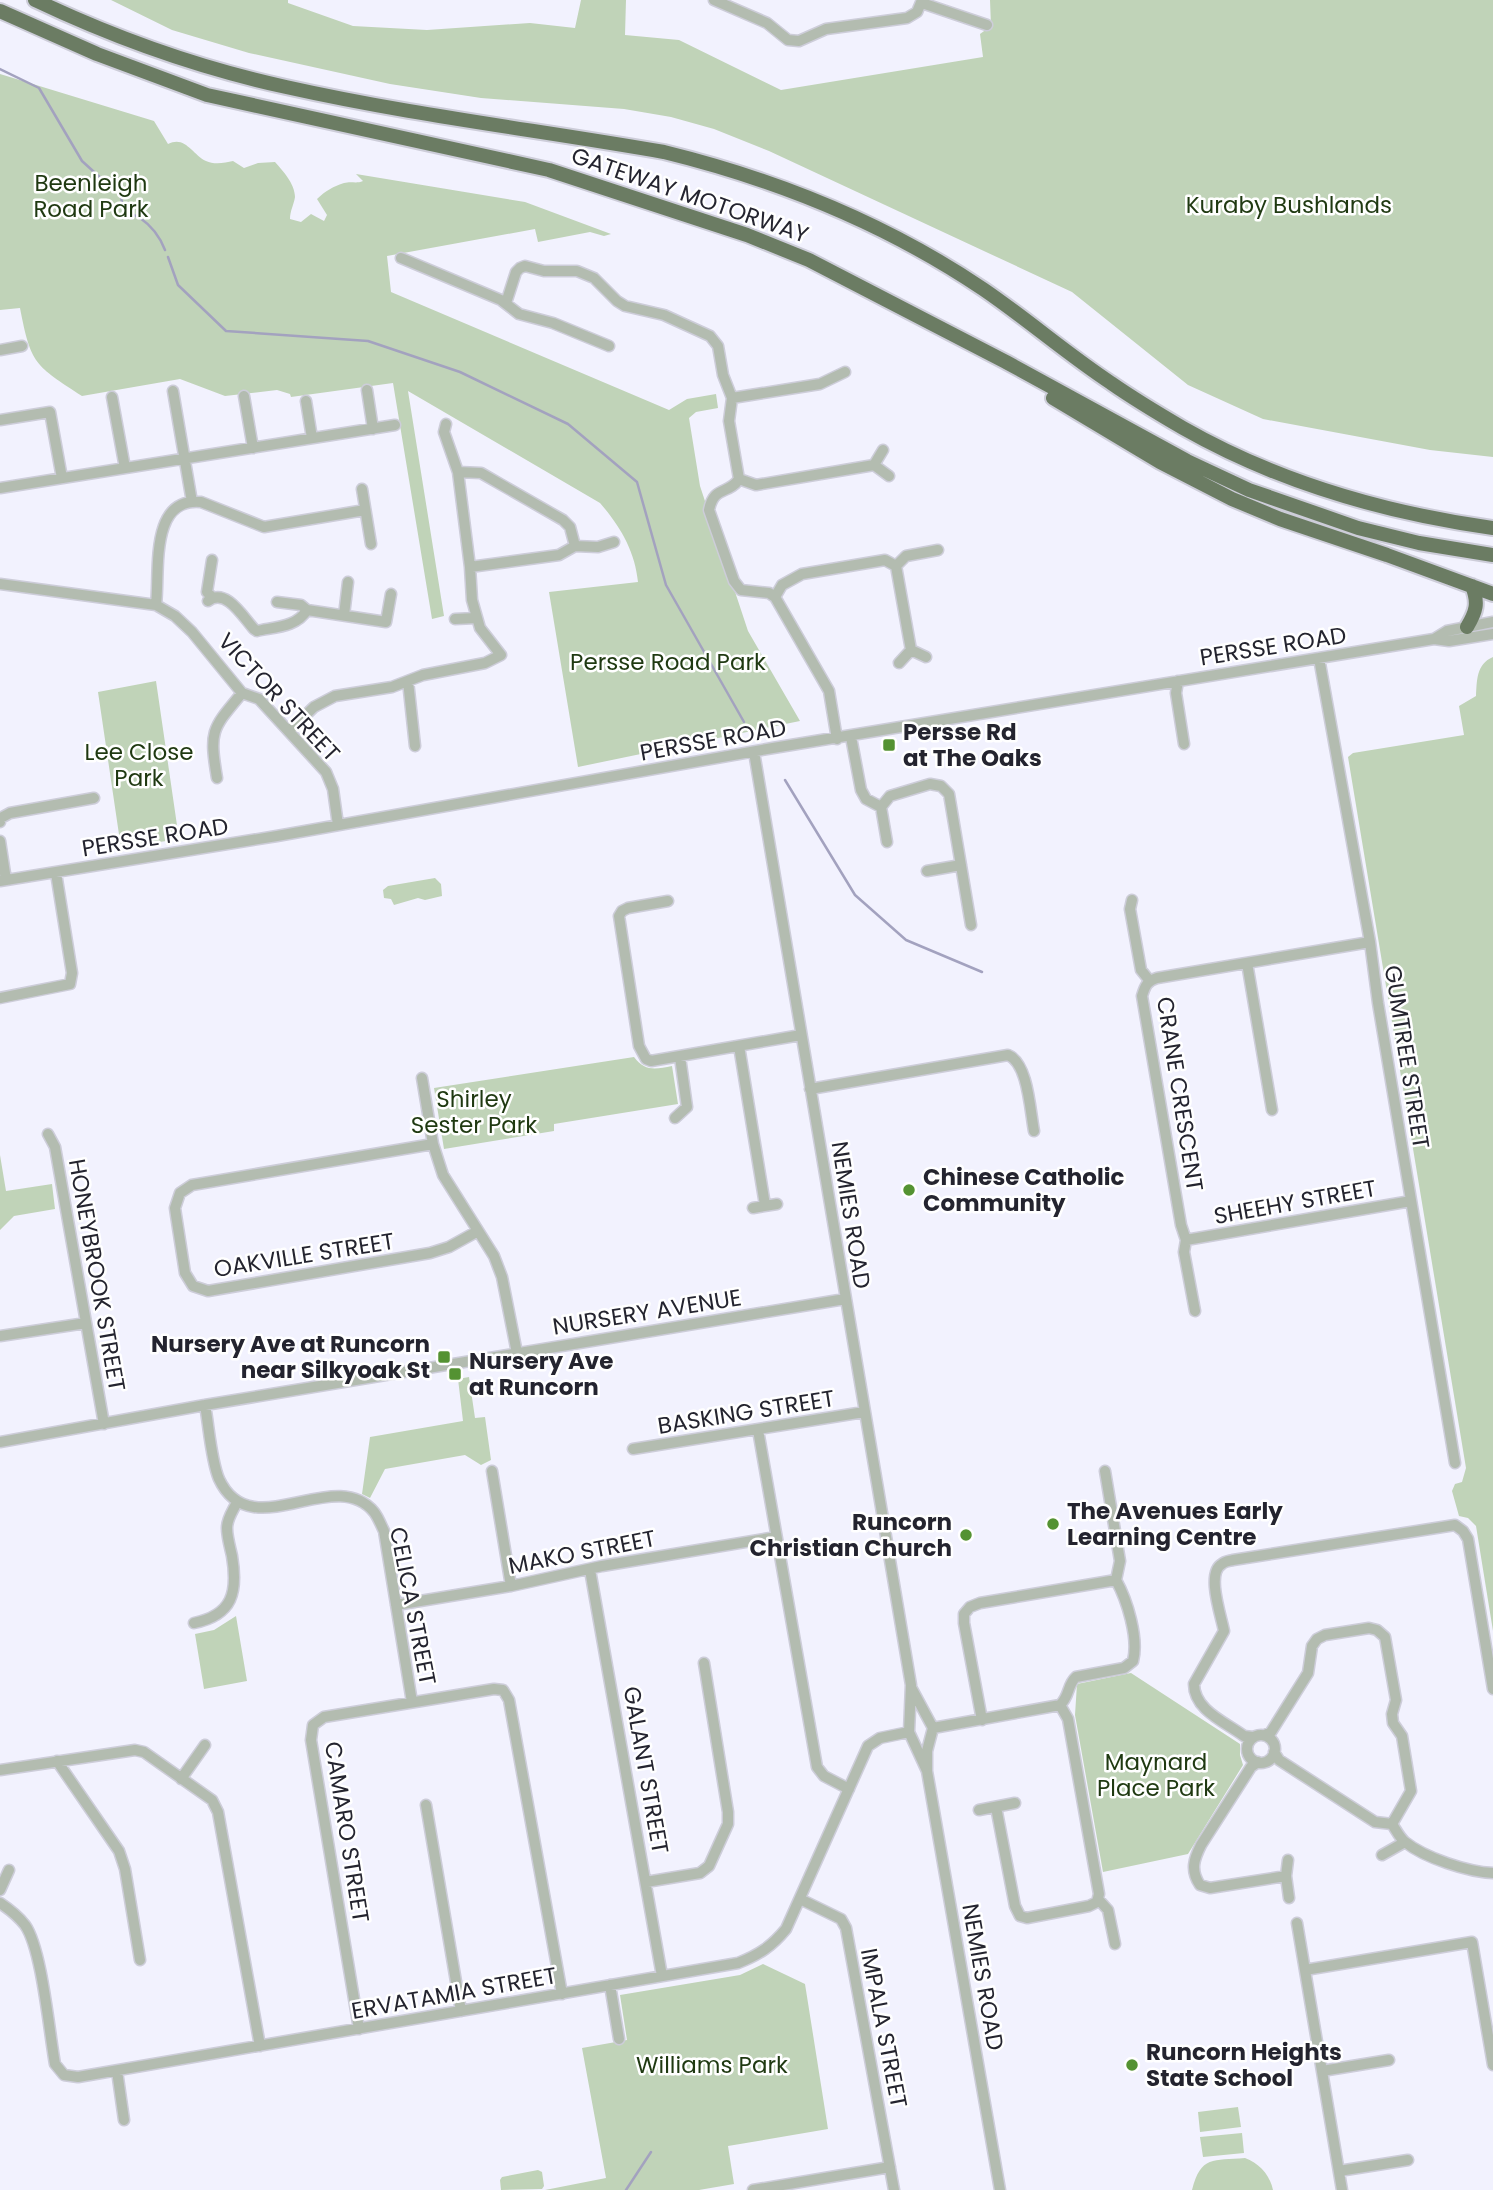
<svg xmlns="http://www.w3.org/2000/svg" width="1493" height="2190" font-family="Poppins,sans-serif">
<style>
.green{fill:#c0d3b8}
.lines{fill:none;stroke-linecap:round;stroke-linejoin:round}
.stream{stroke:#a3a2bf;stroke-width:2.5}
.minor-casing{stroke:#cdcdd9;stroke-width:13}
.highway-casing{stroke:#cdcdd9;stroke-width:18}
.minor{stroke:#b3bcb0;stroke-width:10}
.highway{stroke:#6b7c63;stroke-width:14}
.poi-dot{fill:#549232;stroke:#fff;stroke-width:2.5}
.labels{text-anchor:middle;stroke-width:5;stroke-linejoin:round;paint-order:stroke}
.park-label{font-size:23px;fill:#1f3911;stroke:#fff}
.street-label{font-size:23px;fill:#24242f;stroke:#fff}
.poi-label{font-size:23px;font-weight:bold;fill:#24242f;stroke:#fff;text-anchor:start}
</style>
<rect width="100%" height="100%" fill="#f2f2fe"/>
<path class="green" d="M111,0H288V3L353,26L427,30L530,23L575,28L581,0H626L625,35L679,40L781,90L983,57L980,34L991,26L990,0H1493V457L1430,450L1263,419L1188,385L1072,292L769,151L714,129L671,117L624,109L481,98L390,84L249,53L172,30Z
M0,74L154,121L168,144C185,135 192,154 206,161C214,165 225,163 233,161L244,168L258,163L275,162C283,171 295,184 295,197C294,204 290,211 290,219L301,222L311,214L324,221L327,215L317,199C325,191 334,186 344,183C352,181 356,184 363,181L356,174L525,202L611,234L604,236L590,232L538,242L535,229L387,256L391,292L669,410L687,399L716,394L718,408L696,412L689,418L700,486L748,631L800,721L578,767L549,592L638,582C635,551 620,526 600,503L408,391L444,616L432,619L393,383L291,397L290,394L277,390L225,396L180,379L82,396C35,365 31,365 20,308L0,310Z
M1493,657V1631L1476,1526L1468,1518L1459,1516L1452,1491L1455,1484L1462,1482L1466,1468L1348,757L1353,753L1464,735L1459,706L1476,696C1477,681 1476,664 1493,657Z
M156,681L179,839L121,848L98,692Z
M435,878L441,884L442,896L425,900L418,898L394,905L391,899L384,898L383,890L388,886Z
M634,1057C645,1072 656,1069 672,1066L678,1104L554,1124V1131L444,1149L434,1088Z
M0,1155L6,1191L52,1184L55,1209L14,1216L0,1230Z
M469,1377L475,1418L485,1417L491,1460L481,1465L465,1455L385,1469L370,1498L362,1494L370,1437L463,1421L458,1379Z
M236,1616L247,1681L204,1689L195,1634L214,1630Z
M1131,1673L1240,1744V1755L1243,1765L1188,1854L1103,1872L1075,1715L1077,1684Z
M763,1964L805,1984L828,2129L728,2146L734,2184L699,2190H545L606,2178L582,2048L627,2040L620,1995L740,1975Z
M1238,2107L1241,2127L1200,2132L1198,2112Z
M1242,2133L1244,2153L1203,2157L1200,2137Z
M1245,2158C1259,2163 1270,2175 1273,2190H1192C1201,2155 1213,2161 1245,2158Z
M538,2170L542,2172L544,2186L542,2189L501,2190L500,2180L502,2177Z"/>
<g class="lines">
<path class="stream" d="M0,69L39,88L82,161L104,181L116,184C122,193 121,205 125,210C129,214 136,215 140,218C152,226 160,237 165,250
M168,257L178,285L226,331L368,341L460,372L568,424L637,482L666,585L744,722
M785,780L855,895L906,940L982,972
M626,2190L651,2152"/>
<g class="minor-casing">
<path id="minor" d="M714,0L767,23L788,40L799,41L826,29L907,18L917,12L922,0
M922,3L987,25
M401,258L501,300L519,314L553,323L609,346
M506,303L516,272L520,268L525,266L544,271H577L594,278L617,301L625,306L664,315L710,336L718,346L723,375L732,398L729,421L739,479C729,495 714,485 709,510L734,581L741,590L769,593L775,597L829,691L837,739
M0,350L22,346
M367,390L373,429
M173,391L192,502
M244,396L253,448
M112,397L125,468
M732,398L820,384L845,372
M306,401L312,438
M0,420L50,412L62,478
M446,424L444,432L458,472
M883,450L874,465L889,476
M739,479L756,485L874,465
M0,488L395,425
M362,489L371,544
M575,546L559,555L470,567L458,472L481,473L563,520L570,527L575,546L598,547L614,542
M212,560L207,592L212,597
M896,566L906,556L938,550
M0,584L156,605L175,616L192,632L242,693L259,699L326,772L333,789L338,825
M775,597L782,585L802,574L885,560L896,566L911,650
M208,601C226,587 243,617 254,629L257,631C275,627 297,627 307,610L386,622L391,594
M277,602L301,605L307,610
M156,605C160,571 149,497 201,502L264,527L365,510
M344,615L348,582
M455,619L476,618
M1434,639L1447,631L1493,622
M1319,658L1370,942L1378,1003L1455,1463
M899,663L911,650L926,657
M408,681L415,746
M1178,681L1176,693L1184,744
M289,731L314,707L335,696L392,687L423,675L485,663L501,655L480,628L472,600L470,567
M851,737L861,790L866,799L881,807
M754,752L911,1685L909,1732L927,1771
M217,778C209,730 212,729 242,693
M0,822L1,818L10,813L94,798
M0,841L6,880
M887,842L881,807L890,796L930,784L941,786L949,794L971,925
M927,871L961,865
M0,881L277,836L773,748L1434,639L1449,641L1493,634
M1132,900L1130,909L1141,970L1149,980
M668,901L628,908L622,911L619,916L639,1046L646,1059L651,1061L801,1035
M1247,963L1272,1110
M0,998L70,984L72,973L56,873
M739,1046L765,1205
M422,1078L433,1144L443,1175L494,1256L502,1277L517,1353
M810,1089L1008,1055C1028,1063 1030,1110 1034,1131
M675,1118L687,1107L680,1057
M48,1134L55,1147L104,1424
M433,1144L192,1185L180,1193L175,1208L176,1215L185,1273L193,1286L208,1291L430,1253L449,1247L478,1231
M753,1208L777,1204
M1186,1240L1411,1201
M1195,1311L1184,1252L1186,1240L1181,1225L1142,996C1145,986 1147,981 1157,978L1370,942
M0,1336L86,1323
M205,1405C209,1427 211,1460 219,1479C251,1548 334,1464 374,1512C378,1517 381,1525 384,1531L412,1702
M758,1430L817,1767L824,1776L849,1789
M0,1442L205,1405L845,1299
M633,1449L864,1412
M492,1471L511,1586
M590,1570L662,1976
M396,1605L511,1586L602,1566L776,1537
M194,1623C233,1615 238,1592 232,1556C230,1547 227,1537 227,1528C227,1518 233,1511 237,1502
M912,1689L933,1728L927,1751V1771L1000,2190
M982,1720L964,1623V1614L970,1607L980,1603L1116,1580
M933,1728L1060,1705C1070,1696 1067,1685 1076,1677L1124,1668L1133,1661C1139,1638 1127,1600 1116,1580L1120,1561L1105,1471
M1265,1735L1271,1732L1308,1673L1312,1646L1317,1639L1325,1635L1369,1628L1377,1630L1385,1637L1396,1700L1392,1714L1393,1723L1402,1736L1411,1791L1392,1824
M1247 1749a14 14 0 1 1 28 0a14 14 0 1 1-28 0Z
M1253,1737L1244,1736C1225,1722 1194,1710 1194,1684L1224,1631C1221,1615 1206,1573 1222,1564C1225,1561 1230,1561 1233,1560L1455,1525L1463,1531L1468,1539L1493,1689
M1274,1752L1279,1760L1375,1822L1392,1824C1396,1830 1400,1838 1405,1842C1425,1858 1468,1872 1493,1873
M57,1761L119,1851L125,1869L140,1960
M1258,1762L1251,1767L1201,1845C1194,1859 1190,1870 1200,1885L1210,1888L1286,1876
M0,1770L135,1750L144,1752L212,1800L218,1812L260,2046
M181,1779L205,1745
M426,1805L461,2011
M996,1807L1015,1906L1020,1916L1027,1918L1089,1906L1097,1902L1099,1894L1068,1719L1060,1705
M979,1810L1015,1803
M1382,1855L1405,1842
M1288,1860L1286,1876L1289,1898
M646,1882L700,1873L709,1866L728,1824V1812L704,1663
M0,1890L9,1870
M800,1899L841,1919L846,1928L894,2190
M1098,1899L1108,1910L1115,1944
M0,1903C9,1909 18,1916 25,1925C42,1949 49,2031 55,2064L64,2075L78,2077L738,1963C759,1955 772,1946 786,1929L868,1746L880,1738L909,1732
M1297,1923L1342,2190
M1305,1970L1472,1942L1493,2065
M610,1985L619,2039
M359,2029L311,1740L313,1725L324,1717L494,1689L503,1690L509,1700L562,1994
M117,2071L124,2120
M1322,2071L1389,2060
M1339,2171L1408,2160
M753,2190L890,2167"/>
</g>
<g class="highway-casing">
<path id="highway" d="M35,0C115,38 199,68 286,87C411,115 538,130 664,152C778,180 885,223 983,289C1027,319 1067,354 1111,383C1134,399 1159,414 1183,428C1278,482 1385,513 1493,528
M0,11L97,54L207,95L549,170L747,235L809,260L1006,362L1187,461L1249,490L1358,528L1419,543L1493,555
M1053,398L1160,462L1232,499L1280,519L1387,555L1493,594
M1467,627C1476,612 1479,603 1472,586"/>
</g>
<use href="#minor" class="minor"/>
<use href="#highway" class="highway"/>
</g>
<g class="poi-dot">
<rect x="882" y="738" width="14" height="14" rx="3.5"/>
<circle cx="909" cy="1190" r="7"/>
<rect x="437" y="1350" width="14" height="14" rx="3.5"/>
<rect x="448" y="1367" width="14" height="14" rx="3.5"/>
<circle cx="1053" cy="1524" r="7"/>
<circle cx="966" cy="1535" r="7"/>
<circle cx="1132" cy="2065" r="7"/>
</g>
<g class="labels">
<g class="park-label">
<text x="91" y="191">Beenleigh<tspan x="91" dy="26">Road Park</tspan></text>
<text x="1289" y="213">Kuraby Bushlands</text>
<text x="668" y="670">Persse Road Park</text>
<text x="139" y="760">Lee Close<tspan x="139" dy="26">Park</tspan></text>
<text x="474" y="1107">Shirley<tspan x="474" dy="26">Sester Park</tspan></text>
<text x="1156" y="1770">Maynard<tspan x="1156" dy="26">Place Park</tspan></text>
<text x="712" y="2073">Williams Park</text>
</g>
<g class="street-label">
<text transform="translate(690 195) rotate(19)" y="8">GATEWAY MOTORWAY</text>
<text transform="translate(1273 646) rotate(-9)" y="8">PERSSE ROAD</text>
<text transform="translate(279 697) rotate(47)" y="8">VICTOR STREET</text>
<text transform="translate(713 740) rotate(-10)" y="8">PERSSE ROAD</text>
<text transform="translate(155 837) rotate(-9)" y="8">PERSSE ROAD</text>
<text transform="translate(1407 1057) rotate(81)" y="8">GUMTREE STREET</text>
<text transform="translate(1180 1094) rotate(81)" y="8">CRANE CRESCENT</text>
<text transform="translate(1295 1202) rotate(-10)" y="8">SHEEHY STREET</text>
<text transform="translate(851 1215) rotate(81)" y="8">NEMIES ROAD</text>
<text transform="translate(304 1255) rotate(-9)" y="8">OAKVILLE STREET</text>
<text transform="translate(97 1275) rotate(80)" y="8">HONEYBROOK STREET</text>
<text transform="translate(647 1312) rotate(-9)" y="8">NURSERY AVENUE</text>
<text transform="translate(746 1412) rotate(-9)" y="8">BASKING STREET</text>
<text transform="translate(582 1552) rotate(-11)" y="8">MAKO STREET</text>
<text transform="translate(413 1606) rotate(79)" y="8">CELICA STREET</text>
<text transform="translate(646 1770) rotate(80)" y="8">GALANT STREET</text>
<text transform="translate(347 1832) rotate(81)" y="8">CAMARO STREET</text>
<text transform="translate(983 1977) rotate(80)" y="8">NEMIES ROAD</text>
<text transform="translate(454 1993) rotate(-10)" y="8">ERVATAMIA STREET</text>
<text transform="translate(884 2028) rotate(79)" y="8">IMPALA STREET</text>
</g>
<g class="poi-label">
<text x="903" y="740">Persse Rd<tspan x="903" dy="26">at The Oaks</tspan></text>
<text x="923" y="1185">Chinese Catholic<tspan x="923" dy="26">Community</tspan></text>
<text x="430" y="1352" text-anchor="end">Nursery Ave at Runcorn<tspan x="430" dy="26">near Silkyoak St</tspan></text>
<text x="469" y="1369">Nursery Ave<tspan x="469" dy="26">at Runcorn</tspan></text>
<text x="1067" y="1519">The Avenues Early<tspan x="1067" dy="26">Learning Centre</tspan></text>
<text x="952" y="1530" text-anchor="end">Runcorn<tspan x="952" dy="26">Christian Church</tspan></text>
<text x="1146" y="2060">Runcorn Heights<tspan x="1146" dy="26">State School</tspan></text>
</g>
</g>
</svg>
